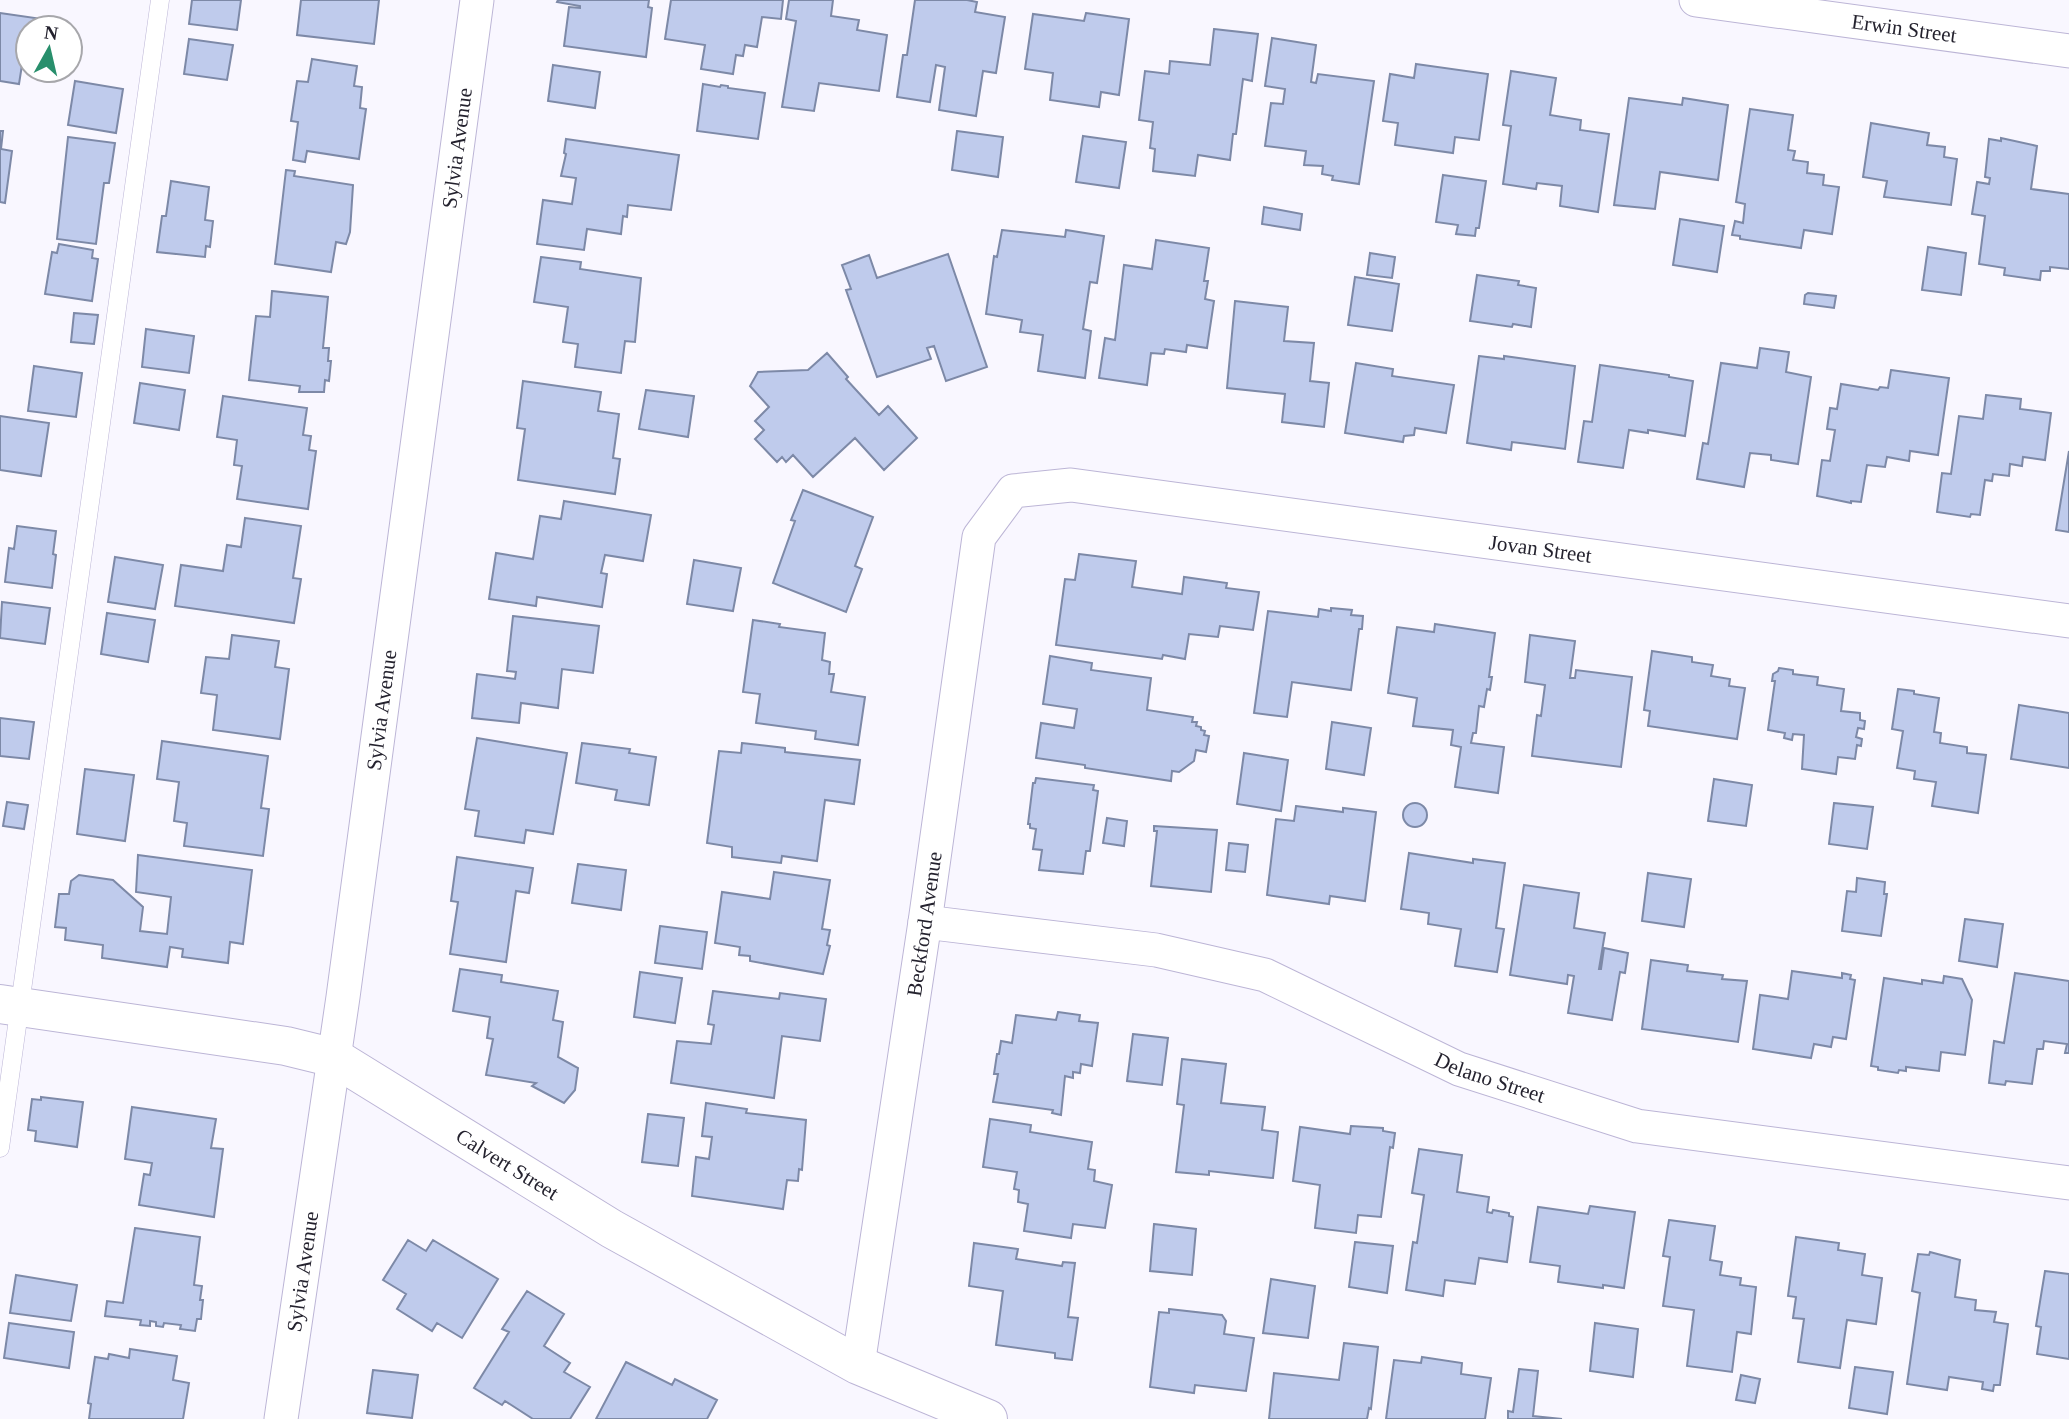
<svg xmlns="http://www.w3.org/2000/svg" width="2069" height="1419" font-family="'Times New Roman',serif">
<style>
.building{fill:#bfcbec;stroke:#7d89a7;stroke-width:2}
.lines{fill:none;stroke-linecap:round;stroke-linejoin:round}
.lane-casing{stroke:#bcb5d6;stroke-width:19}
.street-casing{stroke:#bcb5d6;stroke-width:35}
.secondary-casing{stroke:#bcb5d6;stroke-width:40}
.lane{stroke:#fff;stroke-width:18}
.street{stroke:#fff;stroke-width:33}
.secondary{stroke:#fff;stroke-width:38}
.labels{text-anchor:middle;stroke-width:5;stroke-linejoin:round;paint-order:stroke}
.street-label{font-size:21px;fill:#24222e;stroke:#fff}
</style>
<rect width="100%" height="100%" fill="#f9f7ff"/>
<path class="building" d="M192,0H241L237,30L189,24Z
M301,0H379L374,44L297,35Z
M558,0H649L648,7L652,8L646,57L564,46L569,7L580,8V6L557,2Z
M671,0H783L781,19L762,17L757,47L745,45L743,56L736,55L733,74L701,69L705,45L665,39Z
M789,0H833L831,16L859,20L857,30L887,35L879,91L819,83L814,111L782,107L796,21L786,19Z
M915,0H967L977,2L975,12L1005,17L996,73L983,71L976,116L939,110L945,67L936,65L930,102L897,97L903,55H907Z
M0,13L56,21L55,28H28V53L24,52L19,84L0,81Z
M1086,13L1129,19L1119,95L1101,92L1099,107L1050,100L1053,73L1025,69L1033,14L1084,21Z
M1214,29L1258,34L1252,81L1243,79L1236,134H1233L1230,160L1198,155L1195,176L1153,171L1155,149L1150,148L1153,122L1139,120L1145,71L1169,74L1170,61L1210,65Z
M1272,38L1316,45L1311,82L1316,83L1318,74L1374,81L1359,184L1332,180L1333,176L1322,174L1323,166L1304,165L1306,151L1265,146L1271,103L1283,104L1285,89L1265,86Z
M189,39L233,45L227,80L184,74Z
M312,59L357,66L354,86L362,87L360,108L366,109L359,159L307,151L305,162L293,160L298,122L291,121L297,81L308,82Z
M1416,64L1488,74L1479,140L1455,137L1453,153L1395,145L1398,123L1383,121L1390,74L1414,78Z
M553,65L600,72L595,108L548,101Z
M1511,71L1556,78L1550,115L1581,120L1580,130L1609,134L1598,212L1560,206L1562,186L1537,183L1536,189L1503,184L1511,126L1503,125Z
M75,81L123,89L116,133L68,125Z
M703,84L720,87L721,85L728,86V88L765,93L758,139L697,131Z
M1629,98L1682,105L1683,98L1728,105L1718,180L1660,172L1655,209L1614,205Z
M1750,109L1793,115L1788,150L1795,151L1793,160L1808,162L1807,173L1824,175L1823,185L1839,187L1832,234L1804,230L1801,248L1740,239V236L1732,235L1735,221L1743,223L1745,204L1736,202Z
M1871,123L1929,133L1927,145L1945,147L1944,157L1957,159L1951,205L1884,197L1887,181L1863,177Z
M0,131H3L1,149L12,151L5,203L0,202Z
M957,131L1003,137L998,177L952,170Z
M1083,136L1126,142L1119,188L1076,182Z
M68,137L115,143L109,183H104L96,244L57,239Z
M2001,138L2037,146L2031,189L2069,194V269L2050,267V271H2041L2040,280L2004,275L2005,268L1979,264L1985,216L1972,214L1977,182L1989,184L1990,178L1985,177L1989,139L2001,141Z
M566,139L679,155L671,210L628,205L627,217L623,216L621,234L587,229L584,250L537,244L543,200L572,204L576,178L561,176L566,154L564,153Z
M286,170L295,171L294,176L353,185L350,232L346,244L336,242L331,272L275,264Z
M1443,175L1486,181L1479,228H1476L1475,236L1456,234L1458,225L1436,222Z
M171,181L209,187L205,220L213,221L210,247L206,246L205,257L157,252L162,216H166Z
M1264,207L1302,214L1300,230L1262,224Z
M1680,219L1724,226L1717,272L1673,265Z
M1002,230L1065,237L1066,230L1104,236L1097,283L1090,282L1083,329L1091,331L1085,378L1038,371L1043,335L1020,332L1022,320L986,314L994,256L997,257Z
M1156,240L1209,248L1204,281H1208L1205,299L1214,301L1207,348L1187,345L1186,352L1165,349L1164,354L1151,353L1147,385L1099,378L1105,338L1115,340L1124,265L1152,269Z
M59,244L93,250L92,258L98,259L92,301L45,294L52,252L57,253Z
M1928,247L1966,253L1961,295L1922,290Z
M1370,253L1395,257L1392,278L1367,275Z
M948,254L987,367L946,381L934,346L927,348L931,359L877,377L846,290L851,289L842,265L869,255L877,278Z
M541,257L581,262L580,269L641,278L635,342L625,341L621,373L575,367L578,344L563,342L568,307L534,302Z
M1477,275L1519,281L1518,285L1536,288L1531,327L1513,324L1512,327L1470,321Z
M1355,277L1399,284L1392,331L1348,325Z
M272,291L328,297L323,348H329L328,361H331L329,381L325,380L324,392H299L300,386L249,380L256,316L270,317Z
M1808,293L1836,296L1834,308L1804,304L1805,295Z
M1235,301L1288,307L1284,341L1314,343L1310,381L1329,383L1324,427L1282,422L1285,394L1227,388Z
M74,313L98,315L94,344L71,342Z
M146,329L194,336L189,373L142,367Z
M1760,348L1789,352L1786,372L1811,377L1798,464L1771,460V455L1750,453L1744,487L1697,479L1703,443L1708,444L1721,363L1757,368Z
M827,353L848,377L846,379L879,415L888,406L917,438L884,470L855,438L813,477L793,455L786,462L782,457L777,462L755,439L764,430L755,421L769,407L750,386L758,372L808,370Z
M1479,356L1504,359V356L1575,366L1565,449L1512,442L1511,450L1467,443Z
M1356,363L1393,369L1392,376L1454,385L1446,433L1415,428L1414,435L1404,436L1403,442L1345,433Z
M1600,365L1669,375V377L1693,381L1685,436L1648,430V433L1629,430L1623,468L1578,462L1584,421L1592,422Z
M34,366L82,373L76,417L28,411Z
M1891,370L1949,378L1938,455L1910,451L1909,461L1887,457L1885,467L1867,465L1861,502L1851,501V503L1817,496L1822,460L1830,461L1835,430L1827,429L1830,408L1837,409L1841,384L1878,390L1880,387L1888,388Z
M523,381L601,392L598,411L619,414L613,458L620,459L615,494L518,480L525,429L517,428Z
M140,383L185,390L179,430L134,423Z
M646,390L694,396L688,437L639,429Z
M1986,395L2021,399L2020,409L2051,413L2045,460L2023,457L2022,466L2010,464L2009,476L1993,474L1992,481L1985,480L1980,515L1971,514L1970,517L1937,512L1942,473L1951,474L1959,416L1983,419Z
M223,396L307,408L303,435L311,436L309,450L316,451L308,509L237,499L242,466L234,465L237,440L217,437Z
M0,416L49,423L41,476L0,470Z
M2069,451V532L2056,530Z
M803,490L873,517L855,566L862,569L846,612L773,583L795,521L791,520Z
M564,501L651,515L643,561L605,555L601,573L607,574L602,607L537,597L536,606L489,599L496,553L533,559L540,516L561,519Z
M245,518L301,526L293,578L301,579L294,623L175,606L181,565L223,571L227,545L241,547Z
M17,526L56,531L53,554L56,555L52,588L5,582L9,548L14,549Z
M1079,554L1136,561L1132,587L1182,594L1184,577L1227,583L1226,588L1259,592L1253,630L1220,626L1218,637L1189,634L1185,659L1163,655L1162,659L1056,645L1065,579L1075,580Z
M115,557L163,565L155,609L108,602Z
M694,560L741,568L733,611L687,604Z
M2,602L50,608L45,644L0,638Z
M1331,608L1352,610L1351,615L1363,616L1362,629H1359L1351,690L1292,682L1287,717L1254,713L1268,611L1318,617L1319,609L1331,611Z
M107,613L155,620L148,662L101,654Z
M513,616L599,626L593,673L562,669L558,708L521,703L519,723L472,718L477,674L515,679L516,672L507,671Z
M753,620L780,624L779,627L825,633L822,660L830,662L829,674H834L831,692L865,697L858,745L815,739L816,731L756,723L760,694L743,692Z
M1435,624L1495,633L1489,677H1492L1490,690L1487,689L1484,707L1479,706L1476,733H1473L1471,743L1504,747L1498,793L1455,787L1461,747L1451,745L1453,730L1413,726L1417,698L1388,693L1397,627L1434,632Z
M232,635L279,641L275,667L289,669L280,739L213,730L217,695L201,693L206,657L229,659Z
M1530,635L1575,641L1570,678H1575L1576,670L1632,677L1621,767L1532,756L1537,715L1541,716L1545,685L1525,682Z
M1652,651L1692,657V662L1713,665L1711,676L1730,679L1729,686L1745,688L1737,739L1648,726L1650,711L1644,710Z
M1050,656L1092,663L1091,670L1151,678L1147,710L1193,717L1192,722H1197L1196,726L1201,727V730L1205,731L1204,735L1209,736L1206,752L1196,750L1194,761L1179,772L1172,771L1171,781L1085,768V765L1036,758L1041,723L1074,728L1077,709L1043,704Z
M1779,668L1793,670V674L1818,677L1817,685L1844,689L1841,711L1860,713V720L1865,721L1864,729L1858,728L1856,737L1862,739L1861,746L1857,745L1855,759L1838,757L1836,774L1802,769L1804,735L1793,734L1792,740L1784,738L1785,733L1768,730L1775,681H1772L1773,674L1778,671Z
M1898,689L1914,691V694L1939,698L1934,732L1941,733L1940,743L1967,747V753L1986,755L1978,813L1932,806L1936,782L1914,779L1915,771L1897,768L1903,731L1892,729Z
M2019,705L2069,713V768L2011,759Z
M0,718L34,722L29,759L0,756Z
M1332,722L1371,728L1364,775L1326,769Z
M477,738L567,753L553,834L526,830L524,843L475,836L479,811L465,809Z
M162,741L268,756L261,808L269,809L263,856L184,846L187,823L174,821L179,782L157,779Z
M582,743L630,749L629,753L656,757L649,805L615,800L617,790L576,783Z
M742,743L785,748V752L860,760L854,804L825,800L817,861L782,856L781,863L732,857V847L707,843L719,751L741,753Z
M1244,753L1288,760L1281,811L1237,804Z
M85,769L134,775L125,841L77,834Z
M1036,778L1094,785L1093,790L1098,791L1090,851H1086L1083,874L1039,870L1042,850L1033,849L1036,829L1030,828V824H1028L1033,783H1035Z
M1714,779L1752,785L1746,826L1708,821Z
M7,802L28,805L24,829L3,826Z
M1403 815a12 12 0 1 1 24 0a12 12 0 1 1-24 0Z
M1834,803L1873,807L1867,849L1829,844Z
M1296,806L1343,812V808L1376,812L1365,901L1330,896L1329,904L1267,895L1276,819L1294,821Z
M1107,818L1127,821L1124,846L1103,843Z
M1154,826L1217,830L1211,892L1151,886L1157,831H1154Z
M1229,843L1248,845L1245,872L1226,870Z
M1409,853L1473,863V859L1505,863L1496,928L1504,929L1497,972L1455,966L1461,929L1428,924L1429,913L1401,909Z
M138,855L252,870L243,944L230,942L228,963L182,957L183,949L170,947L167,967L102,958L103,945L65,940L66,928L55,927L59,894H69L71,881L79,875L113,880L143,907L140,931L167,934L171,897L136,892Z
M457,857L533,868L529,893L516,891L506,962L450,954L458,902L451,901Z
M578,864L626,870L621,910L572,903Z
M774,872L830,880L822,929L830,930L827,945L830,946L823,974L750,961V956L739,955L740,947L715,943L722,892L770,899Z
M1648,873L1691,879L1684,927L1642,921Z
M1857,878L1885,882L1884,894H1887L1881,936L1842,931L1847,891L1856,892Z
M1524,885L1579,893L1574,928L1605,933L1599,969H1601L1604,948L1628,953L1625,973L1620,972L1612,1020L1568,1013L1574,976L1568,975L1567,984L1510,975Z
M1965,919L2003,924L1997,967L1959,961Z
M660,926L707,932L702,969L655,963Z
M1651,960L1688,965L1687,971L1723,975L1722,979L1747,981L1738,1042L1642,1029Z
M460,969L502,975L501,982L558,991L553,1020L563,1022L558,1057L578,1068L575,1090L564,1103L532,1086L536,1083L486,1075L493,1039L487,1038L490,1017L453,1011Z
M1792,971L1842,978V973L1851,975L1850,979L1855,980L1846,1039L1833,1037L1831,1047L1814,1044L1811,1058L1753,1049L1760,995L1788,999Z
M640,972L682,978L675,1023L634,1017Z
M2015,973L2069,981V1053H2065L2067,1044L2044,1041L2043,1049H2037L2032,1084L2006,1081L2005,1085L1989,1083L1994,1041L2004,1043Z
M1944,976L1962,979L1972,1000L1965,1055L1941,1052L1939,1071L1906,1067V1071L1899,1070L1898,1073L1878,1070V1067L1871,1066L1884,978L1922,984V980L1943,983Z
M713,991L779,999L780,993L826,999L820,1041L782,1036L774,1098L671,1083L677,1041L711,1044L714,1025L708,1024Z
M1058,1012L1080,1015L1079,1021L1098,1023L1092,1066L1081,1064L1080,1073L1073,1072V1078L1065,1076L1061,1115L1052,1113L1053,1110L993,1102L998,1074H994L997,1054H999L1001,1041L1012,1043L1016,1015L1056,1020Z
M1133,1034L1168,1038L1162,1085L1127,1081Z
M1182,1059L1226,1064L1221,1103L1265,1107L1262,1130L1278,1132L1273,1178L1209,1171V1175L1176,1172L1184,1105L1177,1104Z
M41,1097L83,1102L77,1147L35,1141L36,1131L28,1130L32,1099L41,1100Z
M706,1103L747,1109L746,1113L806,1120L802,1170L799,1169L798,1181L787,1180L783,1209L692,1196L696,1157L709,1159L712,1137L702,1136Z
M132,1107L216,1119L211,1148L223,1149L214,1217L139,1205L144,1174L150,1175L152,1163L125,1159Z
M648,1114L684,1118L678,1166L642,1162Z
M990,1119L1031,1125L1030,1132L1092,1142L1088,1169L1095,1170L1094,1181L1112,1185L1105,1228L1073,1224L1071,1238L1024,1231L1028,1204L1018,1202L1019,1190L1014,1189L1017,1172L983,1167Z
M1351,1126L1383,1128V1131L1395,1133L1393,1148L1390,1147L1381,1217L1358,1215L1356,1233L1315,1228L1320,1185L1293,1181L1300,1127L1350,1134Z
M1419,1149L1462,1155L1457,1192L1489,1197L1487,1212L1492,1213L1493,1210L1509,1213V1216L1513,1217L1507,1262L1479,1258L1475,1284L1445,1280L1443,1296L1406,1290L1413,1242L1417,1243L1424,1195L1412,1193Z
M1590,1206L1635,1212L1624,1288L1603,1285V1288L1558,1282L1560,1266L1530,1262L1538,1207L1588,1214Z
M1669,1220L1715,1226L1710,1260L1722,1262L1720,1275L1741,1278L1740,1285L1756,1287L1751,1334L1737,1332L1732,1372L1687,1366L1694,1310L1663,1306L1670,1257L1663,1256Z
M1154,1224L1196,1229L1192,1275L1150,1271Z
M135,1228L200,1237L194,1285L202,1286L200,1300H203L201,1319H197L195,1331L180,1329L181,1325L164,1323L163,1327L156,1326V1322L150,1321V1326L140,1325L141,1320L105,1316L107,1301L123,1303Z
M1796,1237L1839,1243L1838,1250L1865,1254L1862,1275L1882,1278L1876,1324L1847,1320L1840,1368L1798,1362L1804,1319L1793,1318L1796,1297L1788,1296Z
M408,1240L426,1251L433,1240L498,1279L462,1338L437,1323L432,1331L397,1309L406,1294L383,1280Z
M1355,1242L1393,1246L1387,1293L1349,1287Z
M974,1243L1018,1249L1016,1259L1062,1266L1063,1262L1075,1263L1068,1317L1078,1318L1072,1360L1055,1358V1353L996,1345L1003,1291L969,1286Z
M1930,1252L1960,1260L1955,1297L1976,1300L1975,1310L1996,1312L1994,1322L2008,1324L2000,1385H1994L1993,1391L1982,1389L1983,1382L1949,1377L1947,1390L1907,1384L1920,1293L1912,1291L1918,1254L1929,1255Z
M2045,1271L2069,1274V1359L2037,1354L2041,1327L2036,1326Z
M16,1275L77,1285L71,1321L10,1313Z
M1271,1279L1315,1286L1308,1338L1263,1333Z
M527,1291L564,1314L544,1346L570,1363L564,1372L590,1387L570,1419H533L505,1401L502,1405L474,1388L509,1332L502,1329Z
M1169,1309L1222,1315L1226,1321L1224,1334L1254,1338L1246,1391L1195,1385L1194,1393L1150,1387L1159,1312L1169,1313Z
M9,1323L74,1332L69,1368L4,1358Z
M1595,1323L1638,1329L1633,1377L1590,1371Z
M1344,1343L1378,1347L1371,1409L1369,1408L1367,1419H1269L1274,1373L1339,1380Z
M130,1349L177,1356L173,1380L189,1383L183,1419H89L91,1404L88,1403L95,1357L108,1359L109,1354L129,1358Z
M1422,1357L1462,1363L1461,1374L1491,1378L1485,1419H1386L1394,1360L1421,1363Z
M626,1362L672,1385L675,1379L717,1400L707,1419H596Z
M1855,1367L1893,1372L1887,1414L1849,1408Z
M1519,1369L1538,1371L1533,1416L1562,1419H1508V1411L1513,1412Z
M373,1370L418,1375L412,1418L367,1413Z
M1741,1375L1760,1379L1755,1403L1736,1400Z"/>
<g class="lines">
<g class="lane-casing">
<path id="lane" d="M0,1148L160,0"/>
</g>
<g class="street-casing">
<g id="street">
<path id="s1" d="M1696,0L2069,51"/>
<path id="s2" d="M925,922L1156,950L1265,975L1459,1069L1637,1126L2069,1183"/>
<path id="s3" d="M858,1365L925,922L979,537L1013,491L1071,485L2069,621"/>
<path id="s4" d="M281,1419L343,997L477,0"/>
</g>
</g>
<g class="secondary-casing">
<g id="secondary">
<path id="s5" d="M0,1004L286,1046L335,1058L612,1229L858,1365L988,1419"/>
</g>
</g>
<use href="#lane" class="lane"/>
<use href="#street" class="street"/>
<use href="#secondary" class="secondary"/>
</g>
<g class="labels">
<g class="street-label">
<text dy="7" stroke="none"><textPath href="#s1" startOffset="210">Erwin Street</textPath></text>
<text dy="7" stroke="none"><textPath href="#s4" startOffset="1283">Sylvia Avenue</textPath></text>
<text dy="7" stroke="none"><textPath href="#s3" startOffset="1426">Jovan Street</textPath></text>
<text dy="7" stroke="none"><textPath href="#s4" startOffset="716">Sylvia Avenue</textPath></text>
<text dy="7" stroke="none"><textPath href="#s3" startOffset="446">Beckford Avenue</textPath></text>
<text dy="7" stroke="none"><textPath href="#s2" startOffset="592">Delano Street</textPath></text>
<text dy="7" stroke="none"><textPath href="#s5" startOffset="542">Calvert Street</textPath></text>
<text dy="7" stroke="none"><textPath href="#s4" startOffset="149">Sylvia Avenue</textPath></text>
</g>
</g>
<g transform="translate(49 49) rotate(8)"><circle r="33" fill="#ffffff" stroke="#a7a7ab" stroke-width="2"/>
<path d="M0-5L12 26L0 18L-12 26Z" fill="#288f6c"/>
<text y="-10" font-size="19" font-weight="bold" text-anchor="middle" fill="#24222e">N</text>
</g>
</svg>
